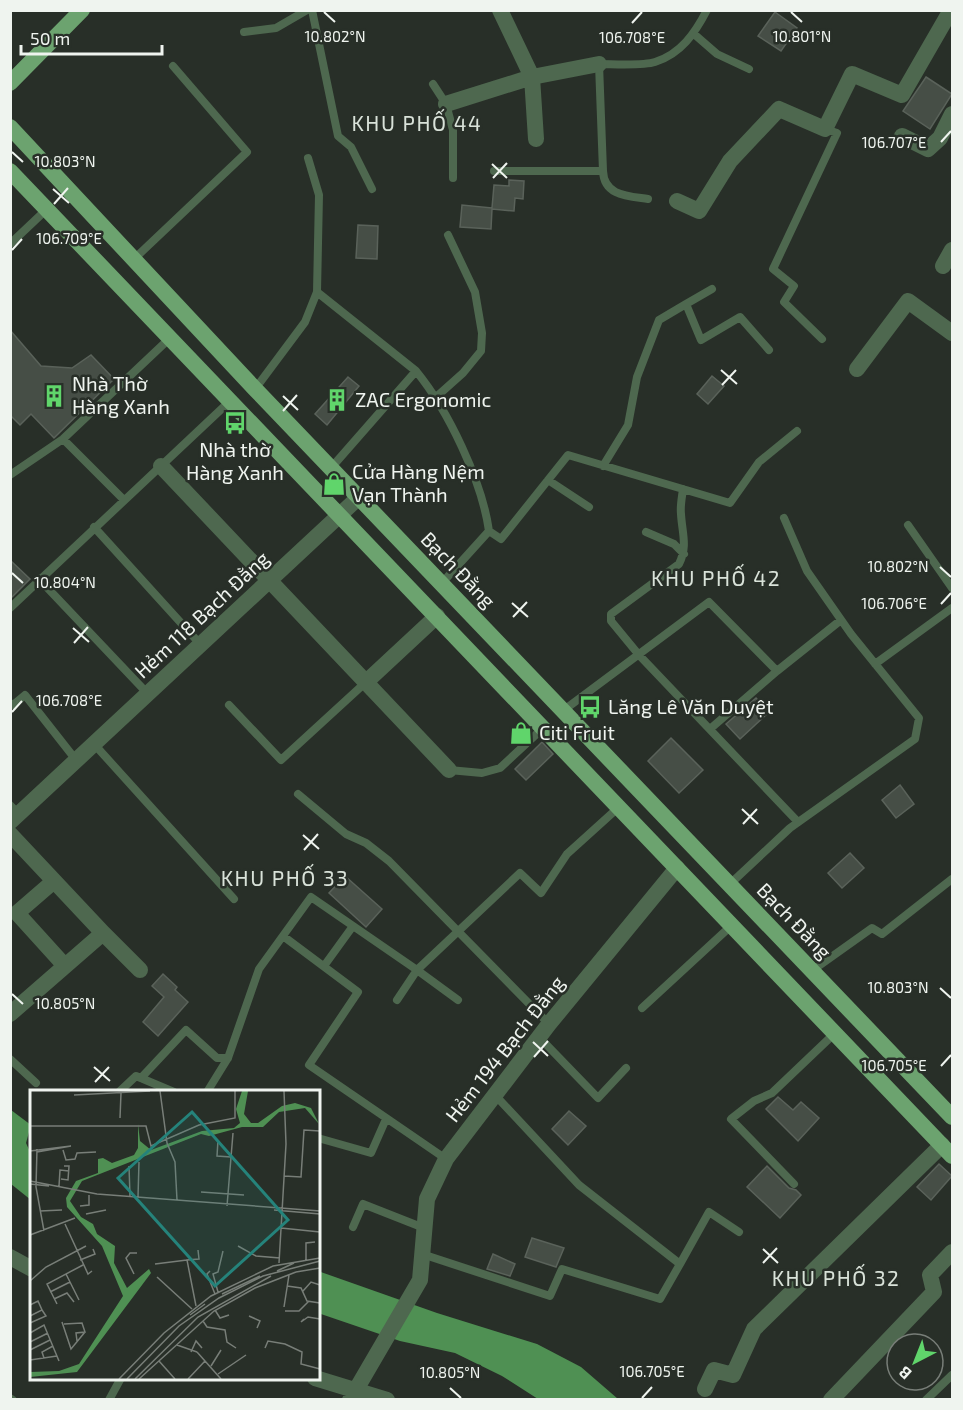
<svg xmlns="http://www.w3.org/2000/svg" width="963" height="1410" font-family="'Exo 2',sans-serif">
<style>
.water{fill:#4f9053}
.building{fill:#464e46;stroke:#5a625a;stroke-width:1.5}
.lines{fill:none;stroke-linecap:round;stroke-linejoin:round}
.service{stroke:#4e684f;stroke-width:8}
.minor{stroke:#4e684f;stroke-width:16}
.primary{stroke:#6ca36f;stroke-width:16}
.ticks{fill:none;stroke:#eff4ef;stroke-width:2}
.labels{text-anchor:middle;stroke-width:5;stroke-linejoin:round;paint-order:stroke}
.poi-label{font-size:20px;fill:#eff4ef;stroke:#282f28;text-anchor:start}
.street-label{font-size:20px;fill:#eff4ef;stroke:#282f28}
.neighbourhood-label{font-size:21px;letter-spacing:1.5px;fill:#d9e2d9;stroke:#282f28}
.inset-road{fill:none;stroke:#787e78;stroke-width:1.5}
.view{fill:#25837b;fill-opacity:0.15;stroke:#25837b;stroke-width:3}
.inset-edge{fill:none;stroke:#eff4ef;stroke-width:3}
.ticks-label{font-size:15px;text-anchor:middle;fill:#eff4ef;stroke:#282f28;stroke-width:5;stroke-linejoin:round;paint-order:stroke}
</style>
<rect width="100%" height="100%" fill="#282f28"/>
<path class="water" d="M11,1110L31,1125L26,1143L31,1154V1200L11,1184Z
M318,1271L437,1313L537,1344L581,1367L618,1399H538L502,1376L455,1353L400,1341L318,1313Z"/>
<path class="building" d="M775,12L797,28L781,51L758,36Z
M926,77L952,94L930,129L903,111Z
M509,180L524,181L523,199L515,198L514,211L492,209L491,229L460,227L462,205L492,208L494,185L509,186Z
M358,225L378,226L377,259L356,258Z
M10,330L41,366L72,368L91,355L114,379L54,438L31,414L20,425L10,415Z
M712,376L724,386L708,404L697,394Z
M348,377L359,386L327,425L315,414Z
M10,560L30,579L10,599Z
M756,698L769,712L740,739L726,724Z
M671,738L703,770L679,793L648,761Z
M542,742L553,754L526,780L515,769Z
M900,785L914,804L896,818L882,800Z
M850,853L864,868L842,888L828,873Z
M345,876L382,909L366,927L329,893Z
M163,974L177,987L175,990L188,1002L158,1036L143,1022L164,997L152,986Z
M778,1097L793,1110L801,1102L819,1118L798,1141L766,1109Z
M569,1111L586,1126L568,1145L552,1129Z
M939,1164L952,1176L931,1200L917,1187Z
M767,1166L789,1188L796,1190L801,1195L780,1218L747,1187Z
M532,1238L564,1248L556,1267L525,1257Z
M493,1254L515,1264L510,1276L487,1269Z"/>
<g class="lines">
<path class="service" d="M312,10L338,136L351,147L372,189
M244,32L276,28L307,10
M694,34L717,54L749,69
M433,84L446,104L453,130V178
M494,171H603L599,64C613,64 643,66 655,62C681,54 695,33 707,10
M603,171C604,196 628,196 648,199
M10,244L47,209
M134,259L247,152L173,66
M317,292L416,371
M686,304L712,289
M822,339L784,302L794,286L773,269L837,133L825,129
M255,389L305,322L317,292L319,195L308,158
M435,398L463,373L481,351L482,333L475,292L448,235
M63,439L124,500
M603,466L628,425L637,377L659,320L686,304L701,340L740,317L769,350
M331,468L416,371C448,410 482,481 489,531
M10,475L63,439L170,338
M548,480L589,507
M683,489C682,497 680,506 681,514C682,533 688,546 679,564L611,614V621L639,655L798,822
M908,525L952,588
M94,527L201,645
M646,532L674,544L684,554
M39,579L148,694
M442,583L489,531L501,539L568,455L730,503L759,462L797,431
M10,608L230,401
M875,664L952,608
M10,703L13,705L25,695L76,760
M229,705L281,760L365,683
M564,710L709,602L777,671
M710,729L777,671L841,620
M94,744L234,899
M449,770L482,773L500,768L542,729
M298,794L346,834L366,843L389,861L549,1024
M10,805L19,814
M730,884L790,828L915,739L919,718L851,634L807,571L784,518
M283,936L358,992L309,1065L446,1159
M324,966L353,926
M813,970L872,928L882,934L952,879
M397,1000L417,970L458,1000
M642,1008L732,925
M539,1037L598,1098L626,1068
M10,1059L36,1083
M141,1078L186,1030L217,1058H228
M119,1092L136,1076L174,1092
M207,1092L228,1058L259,969L311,897L417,970L520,873L541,893L567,854L619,807
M495,1095L579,1185L680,1264L709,1212L739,1232
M318,1138L371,1153L386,1119
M794,1184L731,1119L754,1101L772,1093L835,1033
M353,1227L363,1204L424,1228
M422,1254L550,1296L562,1269L660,1299L680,1264
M10,1398L13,1400
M109,1400L121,1378
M926,1400L952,1375"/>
<path class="minor" d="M500,10L532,77L536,139
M446,104L532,77L599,64
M902,136L928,149L940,138L952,114
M677,201L699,211L730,161L779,109L825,129L852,74L902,95L951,10
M943,266L952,250
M857,369L908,301L952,333
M161,466L449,770
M365,683L437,616
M10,822L359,497
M10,834L103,933L10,1014
M54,881L17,913L65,966
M103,933L140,970
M10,1257L32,1269
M315,1378L387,1400
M705,1389L714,1370L733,1375L754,1329L942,1145
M350,1400L420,1280L427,1199L446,1159L549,1024L677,868
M831,1400L934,1292L930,1275L952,1252"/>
<path class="primary" d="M10,83L82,10
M10,127L255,389L952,1117
M10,171L952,1156"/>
</g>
<path class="ticks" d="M324,12L335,22M791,12L802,22M632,23L642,12M941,142L951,131M12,152L23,162M492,164L507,178M493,178L507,163M53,189L69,203M54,204L68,188M12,250L22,239M721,370L737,384M722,385L736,370M283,396L298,410M283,411L297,395M940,567L951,577M12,573L23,583M512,603L528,617M941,604L951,593M513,617L527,602M73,628L89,642M74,643L88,627M12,712L22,701M742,809L758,824M743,824L757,809M303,835L319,849M304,850L318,834M940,988L951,998M12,994L23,1004M533,1042L548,1056M534,1057L548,1041M941,1066L951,1055M94,1067L110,1081M95,1082L109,1067M763,1249L778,1263M763,1263L777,1248M450,1388L461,1398M642,1398L652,1387"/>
<defs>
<g id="building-bare" transform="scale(1.8)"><path d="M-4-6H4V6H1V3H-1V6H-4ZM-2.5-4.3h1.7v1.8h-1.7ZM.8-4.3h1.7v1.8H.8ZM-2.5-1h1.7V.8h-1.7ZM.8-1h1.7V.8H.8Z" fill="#60d56b" stroke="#282f28" stroke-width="2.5" paint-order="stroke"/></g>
<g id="bus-bare" transform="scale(1.8)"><path d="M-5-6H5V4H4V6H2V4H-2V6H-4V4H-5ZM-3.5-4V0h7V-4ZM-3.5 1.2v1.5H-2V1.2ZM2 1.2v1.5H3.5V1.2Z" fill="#60d56b" stroke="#282f28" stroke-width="2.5" paint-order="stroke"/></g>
<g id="shop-bare" transform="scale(1.8)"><path d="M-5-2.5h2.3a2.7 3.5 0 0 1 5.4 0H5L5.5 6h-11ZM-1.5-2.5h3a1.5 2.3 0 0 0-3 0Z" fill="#60d56b" stroke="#282f28" stroke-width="2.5" paint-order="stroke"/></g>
</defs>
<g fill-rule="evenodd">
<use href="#building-bare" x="54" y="396"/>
<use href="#building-bare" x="337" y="400"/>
<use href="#bus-bare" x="235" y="423"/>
<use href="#shop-bare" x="334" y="484"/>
<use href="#bus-bare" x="590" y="707"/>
<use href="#shop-bare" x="521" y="733"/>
</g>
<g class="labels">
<g class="poi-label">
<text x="72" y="391">Nhà Thờ<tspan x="72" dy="23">Hàng Xanh</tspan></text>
<text x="355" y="407">ZAC Ergonomic</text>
<text x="235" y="457" text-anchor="middle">Nhà thờ<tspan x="235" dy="23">Hàng Xanh</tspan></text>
<text x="352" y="479">Cửa Hàng Nệm<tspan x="352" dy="23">Vạn Thành</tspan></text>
<text x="608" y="714">Lăng Lê Văn Duyệt</text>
<text x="539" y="740">Citi Fruit</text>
</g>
<g class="street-label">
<text transform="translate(458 570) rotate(46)" y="7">Bạch Đằng</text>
<text transform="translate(202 615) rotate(-43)" y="7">Hẻm 118 Bạch Đằng</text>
<text transform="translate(794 921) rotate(46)" y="7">Bạch Đằng</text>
<text transform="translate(505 1049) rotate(-52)" y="7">Hẻm 194 Bạch Đằng</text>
</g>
<g class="neighbourhood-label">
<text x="417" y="131">KHU PHỐ 44</text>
<text x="716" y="586">KHU PHỐ 42</text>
<text x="285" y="886">KHU PHỐ 33</text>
<text x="836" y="1286">KHU PHỐ 32</text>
</g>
</g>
<g transform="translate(30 1090)">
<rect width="290" height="290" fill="#282f28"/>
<path d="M212,1H218L214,24L221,33H228L252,16L265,13L281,18L289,34L275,18L249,22L233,37H212L179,46L171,44L52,91L40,111L51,127L63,134L67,144L85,156L84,173L97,198L119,179L121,183L47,282L0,287V282L29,281L49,274L93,206L72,156L37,117L36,108L46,91L68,83V69L73,68L82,73L104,65L108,58V34L110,51L121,60L172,41L204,38L210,33L206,19Z" fill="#4f9053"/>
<path class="inset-road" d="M130,1L137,53L145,72L147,110M44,5L120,1M90,28L91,3M1,36H116L121,56L169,35L205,28V1M188,50L187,66L201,67M7,59L6,97L14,141M33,60L36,70L45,69L47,63L66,62M0,61L41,56M7,62L41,56M99,76L100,106M254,86L271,87L274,40L290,41M31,89L38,90L39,76H34M0,91L67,104L290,121M0,94L19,96M29,96L30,80L39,81M171,102L214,105M108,107L109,72M50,116L59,115V105M197,116L203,43M244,120L290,124M10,121L32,120M56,124L76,120M35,134L58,184L62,181M251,138L290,142M0,145L45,128M208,156L226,166L250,168M50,170L65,164L63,159M276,170V153L285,152M249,173L256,54L254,1M125,174L157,170M180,181L177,184L185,204M247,181L264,173M266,182L290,178M36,184L49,210M104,184L96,168L100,163H107M127,187L162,219M0,191L16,177L56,156M257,196L271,198L277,211L290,213M273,201L281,192L290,195M20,202L40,192M188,202L183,184L188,182L193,161M192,204L230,186M24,209L37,203L44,212M27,214L17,194L53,175M0,215L8,211L12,220L0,226M166,216L157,170L169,169L168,160M254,217L259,185M185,220L190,228L199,225M255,221H269L279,211M160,225L175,214M219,226L230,231L227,238M274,229L271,232L278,227L290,229M173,231L177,237L195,240L197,252L206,258M32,232L41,259L55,242M0,233L16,226L12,220M34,234L52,233L55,242L46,243L47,251M0,243L14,235L29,271M0,252L18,243M147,255L167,262M235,258L238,251L255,254L272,262L271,274L290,279M0,260L20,250M161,262L166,251L172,258M167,262L191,289M14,268L12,262L23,256M0,270L27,266M129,271L145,289M181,276L191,260M188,284L216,265M89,289L134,243L181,206L243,176L290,168M97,289L149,236L189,208L233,186L290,171M105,289L168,227L241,186M109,289L184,221L225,198L266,182M158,289L175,271"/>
<path class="view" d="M162,22L258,130L185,196L88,88Z"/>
<rect width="290" height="290" class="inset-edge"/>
</g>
<g class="ticks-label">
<text x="335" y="42">10.802°N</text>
<text x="802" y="42">10.801°N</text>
<text x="632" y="43">106.708°E</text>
<text x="894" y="148">106.707°E</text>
<text x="65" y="167">10.803°N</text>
<text x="69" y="244">106.709°E</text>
<text x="898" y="572">10.802°N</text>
<text x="65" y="588">10.804°N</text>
<text x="894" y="609">106.706°E</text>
<text x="69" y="706">106.708°E</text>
<text x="898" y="993">10.803°N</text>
<text x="65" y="1009">10.805°N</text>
<text x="894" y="1071">106.705°E</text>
<text x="652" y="1377">106.705°E</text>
<text x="450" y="1378">10.805°N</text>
</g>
<rect width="963" height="1410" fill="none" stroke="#eff4ef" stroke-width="24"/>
<g transform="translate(915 1362) rotate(222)"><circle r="28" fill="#282f28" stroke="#787e78" stroke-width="1.5"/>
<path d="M0-4.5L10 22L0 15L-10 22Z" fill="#60d56b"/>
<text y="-9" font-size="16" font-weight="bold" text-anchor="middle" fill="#eff4ef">B</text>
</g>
<path d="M21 45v9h141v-9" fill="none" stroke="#eff4ef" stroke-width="3"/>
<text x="30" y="45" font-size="18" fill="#eff4ef" stroke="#282f28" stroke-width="4.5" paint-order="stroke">50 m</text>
</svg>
